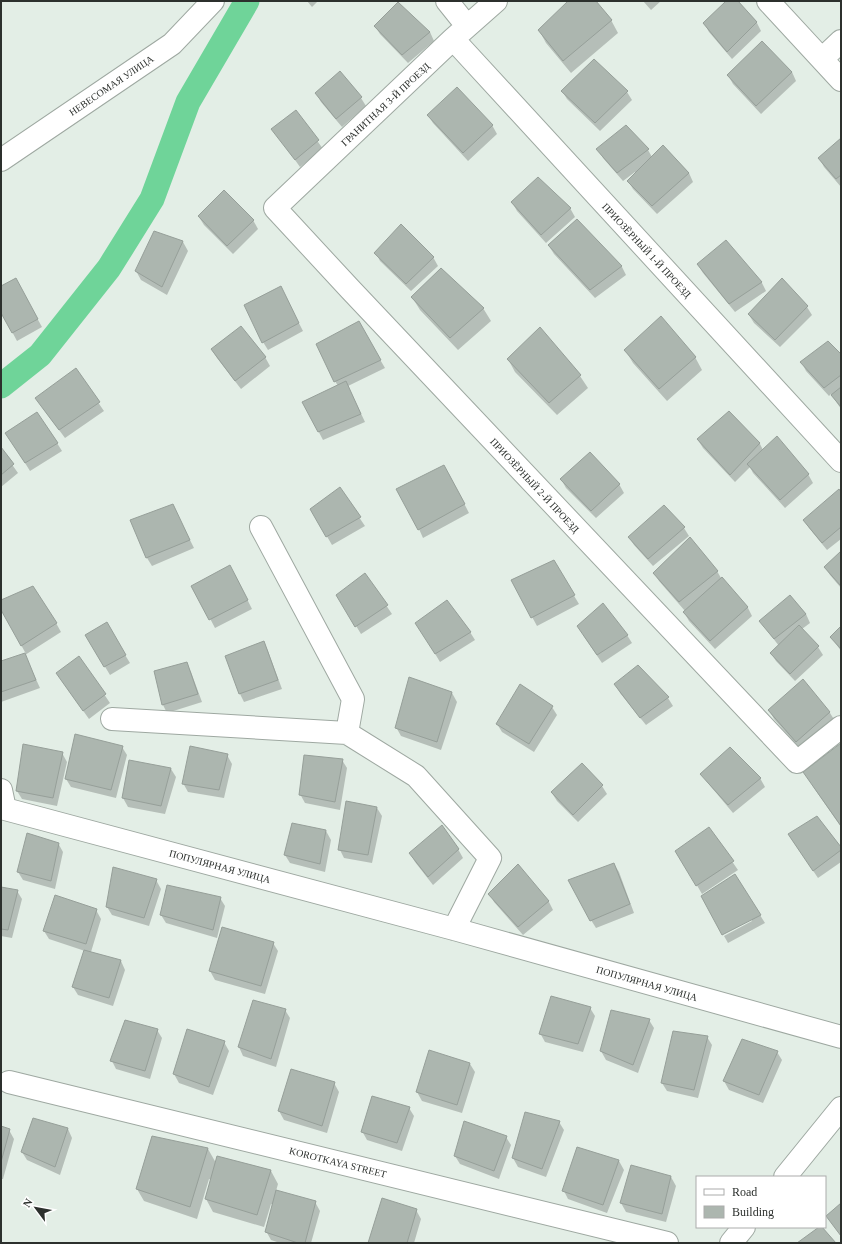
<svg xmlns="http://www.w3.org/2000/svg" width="842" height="1244" font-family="'Times New Roman',serif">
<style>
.shadow{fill:#0003}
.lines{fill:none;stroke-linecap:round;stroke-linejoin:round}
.canal{stroke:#6fd499;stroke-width:25}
.building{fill:#acb6af;stroke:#969f99}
.minor-casing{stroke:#9ea8a1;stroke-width:24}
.minor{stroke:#fff;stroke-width:22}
.labels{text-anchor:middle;stroke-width:3;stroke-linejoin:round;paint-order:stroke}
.street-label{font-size:10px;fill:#2c302d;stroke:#fff}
</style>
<rect width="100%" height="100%" fill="#e3eee6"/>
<path class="shadow" d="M307,1H318L312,7Z
M569,1H594L611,20L618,33L571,73L546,43L539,30Z
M643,1H661L651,10Z
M727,1H737L757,23L761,31L732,59L709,32L704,23Z
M375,26L430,32L434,41L408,63L380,34Z
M792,72L796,81L761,114L733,84L728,75Z
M340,73L361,98L366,106L342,127L321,102L316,93Z
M562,91L627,92L632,100L600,131L567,99Z
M296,111L323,149L300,167L273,129Z
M428,115L492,125L497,134L468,161L433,123Z
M626,126L648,150L652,157L663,147L689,173L693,182L657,214L633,189L628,181L636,173L635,172L623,181L603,158L598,150Z
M841,139V187L824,167L819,158Z
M512,202L570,208L575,217L546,243L517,211Z
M199,217L253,220L258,229L233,254L204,225Z
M577,221L622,267L626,275L595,298L554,254L549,246Z
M155,232L183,242L188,251L167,295L141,280L136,271Z
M726,241L762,283L766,291L735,312L703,273L698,265Z
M376,253L433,257L438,266L411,291L380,261Z
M782,279L807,307L812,315L780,347L754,323L749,315Z
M16,280L42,327L17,341L1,311V288Z
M285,296L303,331L268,350L263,342Z
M412,297L483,308L491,321L458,350L420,310Z
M358,322L385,368L348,386L365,422L323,440L303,402L338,386L335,381Z
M212,350L265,357L270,366L241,389L217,358Z
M625,350L695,357L702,370L667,401L633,363Z
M841,356V409L831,394L829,396L806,371L802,363Z
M508,359L580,376L588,388L557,415L515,372Z
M75,369L104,411L65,438L42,407Z
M729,412L760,444L763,450L808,474L813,483L785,508L753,473L750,467L735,482L703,448L698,440Z
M12,442L57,443L62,451L30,471Z
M1,449L18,473L1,487Z
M449,474L469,513L423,538L419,529Z
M561,479L619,484L624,493L596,518L566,488Z
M340,489L365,526L332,545L311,509Z
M841,493V539L827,550L809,528L804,520Z
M177,514L194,548L152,566L147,558Z
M684,528L689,536L653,566L634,545L629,537Z
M841,552V588L830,575L825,567Z
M553,561L579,604L537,626L512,580Z
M717,571L721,578L748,608L752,616L715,649L689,621L684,612L685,611L659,581L654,573Z
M365,574L392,614L361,634L338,596Z
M235,575L252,609L215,628L193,586Z
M790,596L806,614L810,623L802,629L818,647L823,655L795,681L776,661L771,653L779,646L766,629L761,621Z
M1,601L56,623L61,632L25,655L40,688L1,702V662L26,654L1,608Z
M106,624L130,663L110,675L86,635Z
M841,627V651L831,637Z
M422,632H470L475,640L440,662Z
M583,635H627L632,643L602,663Z
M264,642L268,651L282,689L244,702L240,694L226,656Z
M79,657L110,703L89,719L62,681Z
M186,663L191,672L202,702L167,713L163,705Z
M638,667L668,698L673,706L646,725L620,693L615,684Z
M410,679L452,693L457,702L441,750L401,736L396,727Z
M803,680L830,713L835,721L801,750L774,719L769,710Z
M552,707L557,715L534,752L502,732L497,724Z
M841,744V827L812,785Z
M122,747L127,755L116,798L71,787L66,779Z
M62,753L67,762L57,806L22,799L17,791Z
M227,755L232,764L224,798L188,792L183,783Z
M342,760L347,768L340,810L305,803L300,794Z
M130,761L171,769L176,777L165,814L128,807L123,798Z
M702,774L760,778L765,787L733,813L707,782Z
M602,786L607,794L578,822L557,801L552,793Z
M377,808L382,816L372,863L344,858L340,850Z
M709,828L738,870L702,894L677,851Z
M326,831L331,840L325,872L290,863L285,855Z
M789,835L841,849V862L818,878Z
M58,843L63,852L55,889L23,880L18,872Z
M458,849L463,858L433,885L415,862L410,853Z
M614,864L619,872L634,913L596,928L591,920Z
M518,866L549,902L553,910L523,935L494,902L490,894Z
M156,880L161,889L149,926L112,915L107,907Z
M1,888L17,891L22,899L12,938L1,936Z
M220,898L225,906L217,938L166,923L161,915Z
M96,910L101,919L91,952L121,961L125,970L113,1006L78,995L73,987L85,951L49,939L44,931Z
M760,915L765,923L728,943L724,936L752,921L751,919Z
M273,943L278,951L265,994L215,980L210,971Z
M590,1008L595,1016L583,1052L545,1042L540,1033Z
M285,1010L290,1018L276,1067L243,1056L239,1047Z
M649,1020L654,1028L638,1073L606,1060L601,1051Z
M157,1030L162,1038L150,1079L116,1069L112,1061Z
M707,1037L712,1045L698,1098L667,1091L662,1083Z
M224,1042L229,1051L213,1095L179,1083L174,1074Z
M429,1052L470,1064L475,1072L462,1113L422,1101L417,1092Z
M777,1052L782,1060L763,1103L729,1090L724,1081Z
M334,1083L339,1092L327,1133L284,1120L279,1111Z
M409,1108L414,1116L402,1151L367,1140L362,1131Z
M559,1122L564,1130L546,1177L518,1167L513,1158Z
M1,1127L9,1130L14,1139L3,1179H1Z
M68,1129L72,1138L60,1175L27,1160L22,1152Z
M506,1137L511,1145L499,1179L460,1164L455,1156Z
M577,1148L619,1161L624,1170L607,1213L568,1199L564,1191Z
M208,1149L216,1163L217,1157L271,1171L278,1184L276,1191L315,1202L320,1211L311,1243H280L271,1240L266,1231L273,1205L271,1204L264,1227L213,1212L206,1199L211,1180L209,1179L197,1219L144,1201L137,1189Z
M632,1166L671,1177L676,1186L666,1222L626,1212L621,1203Z
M416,1210L421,1219L414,1243H369Z"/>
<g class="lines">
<path class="canal" d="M1,386L40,355L109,268L152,199L188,102L247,1"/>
</g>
<path class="building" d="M568,1H596L612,20L563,61L538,30Z
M726,1H738L757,22L727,52L703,23Z
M398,2L430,32L402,55L374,26Z
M762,41L792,72L756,106L727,75Z
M594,59L628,91L595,123L561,91Z
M340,71L362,97L336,119L315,93Z
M457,87L493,125L463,153L427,115Z
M296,110L319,140L295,160L271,129Z
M626,125L649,149L617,173L596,149Z
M841,138V175L836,179L818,158Z
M663,145L689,173L652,206L627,181Z
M538,177L571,208L541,235L511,202Z
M224,190L254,220L227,246L198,216Z
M577,219L622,266L590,290L548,245Z
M401,224L434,257L406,284L374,253Z
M154,231L183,241L162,287L135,271Z
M726,240L762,282L729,304L697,264Z
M441,268L484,308L450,338L411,297Z
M16,278L38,319L12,333L1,313V286Z
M782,278L808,306L775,340L748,314Z
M281,286L299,323L262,343L244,305Z
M661,316L696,357L659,389L624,350Z
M359,321L381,360L334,382L316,344Z
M241,326L266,357L235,381L211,349Z
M540,327L581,375L549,403L507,359Z
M828,341L841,354V375L824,388L800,362Z
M76,368L100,402L59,430L35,398Z
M346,381L361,414L318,432L302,402Z
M841,387V407L831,395Z
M729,411L760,443L730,475L697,439Z
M37,412L58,443L25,463L5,433Z
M777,436L809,474L780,500L747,464Z
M1,447L14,464L1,475Z
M590,452L620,484L591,511L560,479Z
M444,465L465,504L418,530L396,489Z
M340,487L361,517L326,537L310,509Z
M839,489L841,492V527L822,543L803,520Z
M173,504L190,540L146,558L130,520Z
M664,505L685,527L648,559L628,537Z
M690,537L718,571L679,602L653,573Z
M841,551V586L824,567Z
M554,560L575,595L531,618L511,580Z
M230,565L248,600L209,620L191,586Z
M365,573L388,605L355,627L336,595Z
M722,577L748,607L710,641L683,612Z
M33,586L57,623L21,646L1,610V600Z
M790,595L806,614L774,639L759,621Z
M447,600L471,632L435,654L415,623Z
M603,603L628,635L597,655L577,626Z
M107,622L126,655L104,667L85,635Z
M799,625L819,646L790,674L770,653Z
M841,626V649L830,637Z
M264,641L278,680L239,694L225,656Z
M25,653L36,680L1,692V661Z
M79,656L106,694L83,711L56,673Z
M187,662L198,694L162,705L154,671Z
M638,665L669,697L640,718L614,684Z
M409,677L452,692L437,742L395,728Z
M803,679L830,712L796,742L768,710Z
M520,684L553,706L529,744L496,724Z
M75,734L123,746L111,790L65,779Z
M841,743V826L803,772Z
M23,744L63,752L53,798L16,791Z
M190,746L228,754L219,790L182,784Z
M730,747L761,778L728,805L700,774Z
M304,755L343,759L335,802L299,795Z
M129,760L171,768L161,806L122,798Z
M582,763L603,785L573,815L551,792Z
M346,801L377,807L368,855L338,850Z
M817,816L841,847V850L813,871L788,834Z
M292,823L326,830L320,864L284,855Z
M442,825L459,849L428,877L409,853Z
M709,827L734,861L696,886L675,851Z
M27,833L59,843L51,881L17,872Z
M614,863L630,904L590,921L568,880Z
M518,864L549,901L518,927L488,894Z
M113,867L157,879L144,918L106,907Z
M735,874L761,915L722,935L701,896Z
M167,885L221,897L213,930L160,915Z
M1,887L18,890L8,930L1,929Z
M55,895L97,909L86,944L43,931Z
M222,927L274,942L261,986L209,971Z
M84,950L121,960L109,998L72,987Z
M551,996L591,1007L578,1044L539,1034Z
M253,1000L286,1009L271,1059L238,1047Z
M611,1010L650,1019L633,1065L600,1051Z
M125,1020L158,1029L145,1071L110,1061Z
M187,1029L225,1041L209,1087L173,1074Z
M673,1031L708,1036L694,1090L661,1083Z
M742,1039L778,1051L759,1095L723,1081Z
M429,1050L470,1063L457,1105L416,1092Z
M291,1069L335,1082L322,1126L278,1111Z
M372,1096L410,1107L397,1143L361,1132Z
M525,1112L560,1121L542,1169L512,1158Z
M33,1118L68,1128L55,1167L21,1152Z
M464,1121L507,1136L494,1171L454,1156Z
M1,1126L10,1129L1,1162Z
M152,1136L208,1148L190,1207L136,1189Z
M577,1147L619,1160L603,1205L562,1191Z
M217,1156L271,1170L257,1215L205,1199Z
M631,1165L671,1176L662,1214L620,1203Z
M276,1190L316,1201L305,1243H298L265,1232Z
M382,1198L417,1209L407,1243H368Z
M841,1203V1236L826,1216Z
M819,1227H822L836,1243H797Z"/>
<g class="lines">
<g class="minor-casing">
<path id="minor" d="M447,1L467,26
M496,1L453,39L275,208L350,289L797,762L841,727
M768,1L841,80
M453,39L841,461
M822,59L841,41
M1,160L172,44L213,1
M261,527L353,699L347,733
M112,719L347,733L416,776L490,858L454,929
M1,790L5,809L454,929L841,1037
M9,1082L667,1243
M785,1177L841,1108
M731,1243L744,1227"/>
</g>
<use href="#minor" class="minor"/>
</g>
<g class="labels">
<g class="street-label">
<text transform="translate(111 85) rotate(-34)" y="4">НЕВЕСОМАЯ УЛИЦА</text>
<text transform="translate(385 104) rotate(-43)" y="4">ГРАНИТНАЯ 3-Й ПРОЕЗД</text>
<text transform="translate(647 250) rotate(47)" y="4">ПРИОЗЁРНЫЙ 1-Й ПРОЕЗД</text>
<text transform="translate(535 485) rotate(47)" y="4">ПРИОЗЁРНЫЙ 2-Й ПРОЕЗД</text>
<text transform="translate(220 866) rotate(15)" y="4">ПОПУЛЯРНАЯ УЛИЦА</text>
<text transform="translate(647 983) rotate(16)" y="4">ПОПУЛЯРНАЯ УЛИЦА</text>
<text transform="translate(338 1162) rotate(14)" y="4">KOROTKAYA STREET</text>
</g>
</g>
<rect width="842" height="1244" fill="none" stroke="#2c302d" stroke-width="4"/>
<rect x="696" y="1176" width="130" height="52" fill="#ffffff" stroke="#abacab"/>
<rect x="704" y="1189" width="20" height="6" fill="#ffffff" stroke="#abacab"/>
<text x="732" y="1196" font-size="12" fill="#2c302d">Road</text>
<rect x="704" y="1206" width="20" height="12" fill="#acb6af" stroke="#abacab"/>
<text x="732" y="1216" font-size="12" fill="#2c302d">Building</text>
<g transform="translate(36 1208) rotate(302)" stroke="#ffffff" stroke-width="3" paint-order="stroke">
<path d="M0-3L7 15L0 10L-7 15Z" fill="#2c302d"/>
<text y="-6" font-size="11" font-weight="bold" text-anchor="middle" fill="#2c302d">N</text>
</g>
</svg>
